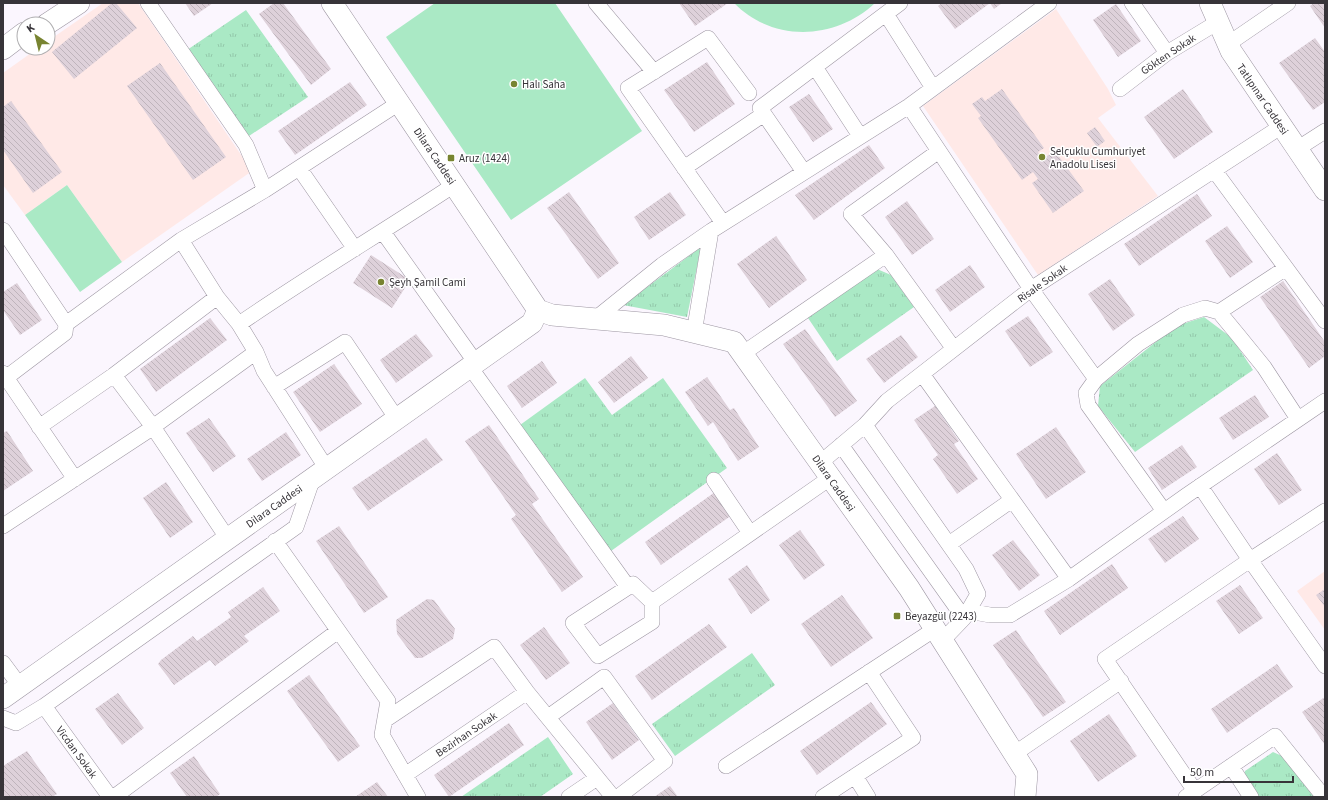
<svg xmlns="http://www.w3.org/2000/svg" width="1328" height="800" font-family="'Source Sans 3',sans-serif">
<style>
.education{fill:#ffe9e7}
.grass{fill:url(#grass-tufts)}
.pitch{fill:#aae9c5}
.building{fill:url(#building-back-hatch)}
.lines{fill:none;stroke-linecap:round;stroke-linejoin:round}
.street-casing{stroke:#9d96a2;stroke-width:16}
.secondary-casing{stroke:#9d96a2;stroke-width:22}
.street{stroke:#fff;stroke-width:15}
.secondary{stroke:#fff;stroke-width:21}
.poi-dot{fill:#788431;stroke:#fff;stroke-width:1.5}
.labels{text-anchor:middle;stroke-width:3;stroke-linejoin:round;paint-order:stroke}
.street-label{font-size:11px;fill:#373439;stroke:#fff}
.poi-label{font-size:11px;fill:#373439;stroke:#fff;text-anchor:start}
</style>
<defs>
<pattern id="grass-tufts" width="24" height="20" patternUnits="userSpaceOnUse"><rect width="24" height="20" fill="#aae9c5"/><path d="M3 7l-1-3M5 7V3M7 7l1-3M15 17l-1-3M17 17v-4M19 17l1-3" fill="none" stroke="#93c8aa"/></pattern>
<pattern id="building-back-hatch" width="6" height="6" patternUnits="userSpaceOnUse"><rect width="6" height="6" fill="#ded1da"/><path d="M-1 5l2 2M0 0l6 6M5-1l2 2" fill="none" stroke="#bfb4bc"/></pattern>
</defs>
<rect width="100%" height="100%" fill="#fbf6fe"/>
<path class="education" d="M103,3H138L252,171L122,262L67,185L25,215L3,185V73L38,48H48V41Z
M1056,9L1108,89L1116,105L1098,118L1158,196L1038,275L923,106Z
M1325,571V630L1297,591Z"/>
<path class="grass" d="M246,10L308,97L249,136L187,50Z
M701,247L687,317L623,305Z
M877,269L891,275L914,307L837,361L808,318Z
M1204,317L1232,338L1253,370L1135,452L1098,406L1100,386L1176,326Z
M585,378L612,415L663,378L727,468L611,551L520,425Z
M752,653L775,685L675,756L652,724Z
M548,737L573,774L540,797H461Z
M1273,752L1282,756L1314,797H1258L1244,777L1245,771Z"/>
<path class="pitch" d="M435,3H555L642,131L511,220L386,37Z
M734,3H875C836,40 773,43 734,3Z
M67,185L122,262L80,292L25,215Z"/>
<path class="building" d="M112,3H116L137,28L74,79L52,52Z
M185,3H213L194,16Z
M274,3H283L331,69L311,85L259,14Z
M679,3H728L695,26Z
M942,3H990L955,29L938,6Z
M990,3H1002L994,9Z
M1314,3H1325V28L1310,6Z
M1116,4L1141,41L1118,57L1093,20Z
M1315,38L1325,52V102L1313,110L1279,63Z
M707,62L735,104L694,132L664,90Z
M160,63L226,157L193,180L127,86Z
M350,82L367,105L295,155L278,131Z
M1002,89L1044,148L1038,152L1042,159L1055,151L1084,191L1053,213L1032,183L1038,179L1033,172L1022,180L978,118L981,116L972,104L982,97L985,101Z
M1183,89L1213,132L1174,159L1144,117Z
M809,94L833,129L813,142L789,107Z
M11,101L62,172L33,193L3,150V107Z
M1095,127L1105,141L1097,147L1087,133Z
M869,145L885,168L814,220L795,195Z
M569,192L619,263L598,279L547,208Z
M670,192L686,215L649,240L634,217Z
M1197,194L1212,216L1139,266L1124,244Z
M907,201L934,239L912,255L885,217Z
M1227,226L1253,262L1230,278L1205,241Z
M776,236L807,280L769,308L737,264Z
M371,255L410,280L392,308L353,283Z
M970,265L985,287L950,312L935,290Z
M1110,279L1135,315L1113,331L1088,294Z
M1283,281L1325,342V356L1309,368L1260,297Z
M17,283L42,320L20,335L3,310V292Z
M1028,316L1053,352L1030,367L1005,331Z
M210,318L227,340L156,392L140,369Z
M805,329L857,401L835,417L783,344Z
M416,334L433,356L396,383L380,360Z
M901,335L918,357L884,383L866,359Z
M631,356L648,378L614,403L598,382Z
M542,361L557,383L522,408L507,386Z
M334,364L362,404L320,432L293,392Z
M707,377L730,410L734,408L759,447L738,461L713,422L708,426L685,392Z
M1255,395L1269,417L1233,440L1219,418Z
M935,406L959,441L954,444L978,479L957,494L933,459L938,455L914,420Z
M209,418L236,456L213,472L186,433Z
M489,425L539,499L532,504L583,577L562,592L511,519L516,515L465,441Z
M1056,427L1086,472L1046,499L1016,454Z
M7,431L33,471L3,491V433Z
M286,432L301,455L262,481L247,459Z
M426,438L443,460L368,511L352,488Z
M1182,445L1197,467L1162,490L1148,468Z
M1277,453L1302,490L1279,505L1254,469Z
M166,482L193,522L170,538L143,498Z
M715,492L732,515L661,565L645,542Z
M1183,516L1199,539L1165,563L1148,539Z
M339,526L388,597L364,613L316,541Z
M800,530L825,565L804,580L779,545Z
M1013,540L1040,575L1019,591L992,555Z
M1112,564L1128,588L1060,635L1044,611Z
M747,565L770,600L751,614L728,579Z
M1240,585L1263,618L1239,634L1216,601Z
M263,587L280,611L244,636L249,641L215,666L210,660L174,685L158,664L161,660L193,636L197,641L231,617L228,612Z
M1325,589V607L1316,595Z
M842,595L873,638L831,667L801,624Z
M427,599L434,600L455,629L453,639L422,658H415L397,634L396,620Z
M709,624L727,647L652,700L635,676Z
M544,627L570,663L546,680L520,645Z
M1016,630L1066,702L1043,717L993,645Z
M1277,664L1293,687L1227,733L1211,709Z
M309,675L360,746L338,762L287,691Z
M118,693L144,728L122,745L95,709Z
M1325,697V745L1302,712Z
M871,702L887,724L817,775L800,751Z
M613,703L639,740L612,760L586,722Z
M1109,714L1137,756L1098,782L1070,741Z
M509,723L524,745L449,797L434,775Z
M27,751L57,794L52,797H3V766Z
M194,756L220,794L216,797H187L170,773Z
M377,782L388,797H355Z
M670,786L678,797H654Z"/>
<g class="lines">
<g class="street-casing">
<path id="street" d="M148,3L246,145L265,190
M596,3L654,72
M1132,3L1167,53
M886,14L933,88
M1228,44L1288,3
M815,67L860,136
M1120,89L1167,53L1218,22
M909,106L1031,289L1096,379
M764,114L760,108L900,3
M1297,149L1325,131
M299,168L355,249
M684,168L764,114L804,172
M1214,170L1325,321
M723,223L628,88L708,38L749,93
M3,230L66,324L181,240L265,190L399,103
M383,232L476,363
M181,240L217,297L239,324
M886,255L851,214L939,151
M1219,312L1286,268
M595,319L662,265L711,231
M694,333L711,231L909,106L1049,3
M256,352L264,371L327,469
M742,354L886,255L954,349
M470,367L628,587
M3,373L75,479
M922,374L1069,579
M114,375L217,297
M3,380L65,333L66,324
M274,387L345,342L397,419
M865,425L966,569L978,594L964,618L942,641
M39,427L114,375L153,427L228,539
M841,445L964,618
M820,463L865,425L887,401L1031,289L1282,126
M714,480L750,533
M1164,511L1088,405L1086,393L1096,379L1138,344L1183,315L1205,308L1219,312L1238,335L1264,367L1298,419
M1325,511L1250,560L1325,666
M3,526L146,432L256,352L239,324C309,276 383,232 454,185
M275,541L388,701L382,735L418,797
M949,544L1012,500
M633,584L652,602V622L598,656L573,623Z
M652,602L830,478
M968,611L990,615H1010L1069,579L1187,495L1325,401
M3,663L20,686
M44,706L110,797
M548,717L604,677L665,761L618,797
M3,718L16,723L44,706L296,527L313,478
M385,720L494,647L527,692L613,797
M1014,754L1121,681
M726,766L935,629
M1231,766L1251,797
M405,775L527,692
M855,776L868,797
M1195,791L1105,659L1250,560L1200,486
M114,797L338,631
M569,797L597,778
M823,797L913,738L869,672
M1186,797L1275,736L1324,797"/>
</g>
<g class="secondary-casing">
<path id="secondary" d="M332,3L538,310L552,315L664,325L734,342L909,588L1027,774L1025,797
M1210,3L1231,51L1325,190
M47,24L79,3
M3,49L24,33
M3,698L532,323L538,310"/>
</g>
<use href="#street" class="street"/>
<use href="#secondary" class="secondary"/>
</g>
<g class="poi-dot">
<circle cx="514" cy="84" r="4"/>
<circle cx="1042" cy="157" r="4"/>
<rect x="447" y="154" width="8" height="8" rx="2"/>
<circle cx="381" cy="282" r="4"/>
<rect x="893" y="612" width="8" height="8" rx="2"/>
</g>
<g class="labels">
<g class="street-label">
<text transform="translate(1168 54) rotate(-34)" y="4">Gökten Sokak</text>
<text transform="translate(1263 99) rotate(56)" y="4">Tatlıpınar Caddesi</text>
<text transform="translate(435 156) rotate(56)" y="4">Dilara Caddesi</text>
<text transform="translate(1042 283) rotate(-35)" y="4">Risale Sokak</text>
<text transform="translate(834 483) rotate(55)" y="4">Dilara Caddesi</text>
<text transform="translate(274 506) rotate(-35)" y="4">Dilara Caddesi</text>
<text transform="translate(466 734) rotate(-34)" y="4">Bezirhan Sokak</text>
<text transform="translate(77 752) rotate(54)" y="4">Vicdan Sokak</text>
</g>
<g class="poi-label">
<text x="522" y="88">Halı Saha</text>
<text x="1050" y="155">Selçuklu Cumhuriyet<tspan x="1050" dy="13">Anadolu Lisesi</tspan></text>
<text x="459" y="162">Aruz (1424)</text>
<text x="389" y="286">Şeyh Şamil Cami</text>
<text x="905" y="620">Beyazgül (2243)</text>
</g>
</g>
<rect width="1328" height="800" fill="none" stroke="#373439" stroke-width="8"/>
<g transform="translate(36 36) rotate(325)"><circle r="19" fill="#ffffff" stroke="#afaeb0"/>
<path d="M0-3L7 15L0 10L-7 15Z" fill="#788431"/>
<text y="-6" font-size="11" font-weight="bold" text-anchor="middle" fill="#373439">K</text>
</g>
<path d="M1184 776v6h109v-6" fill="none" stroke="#373439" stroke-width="2"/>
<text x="1190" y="776" font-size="12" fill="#373439" stroke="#ffffff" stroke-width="3" paint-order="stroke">50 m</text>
</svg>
